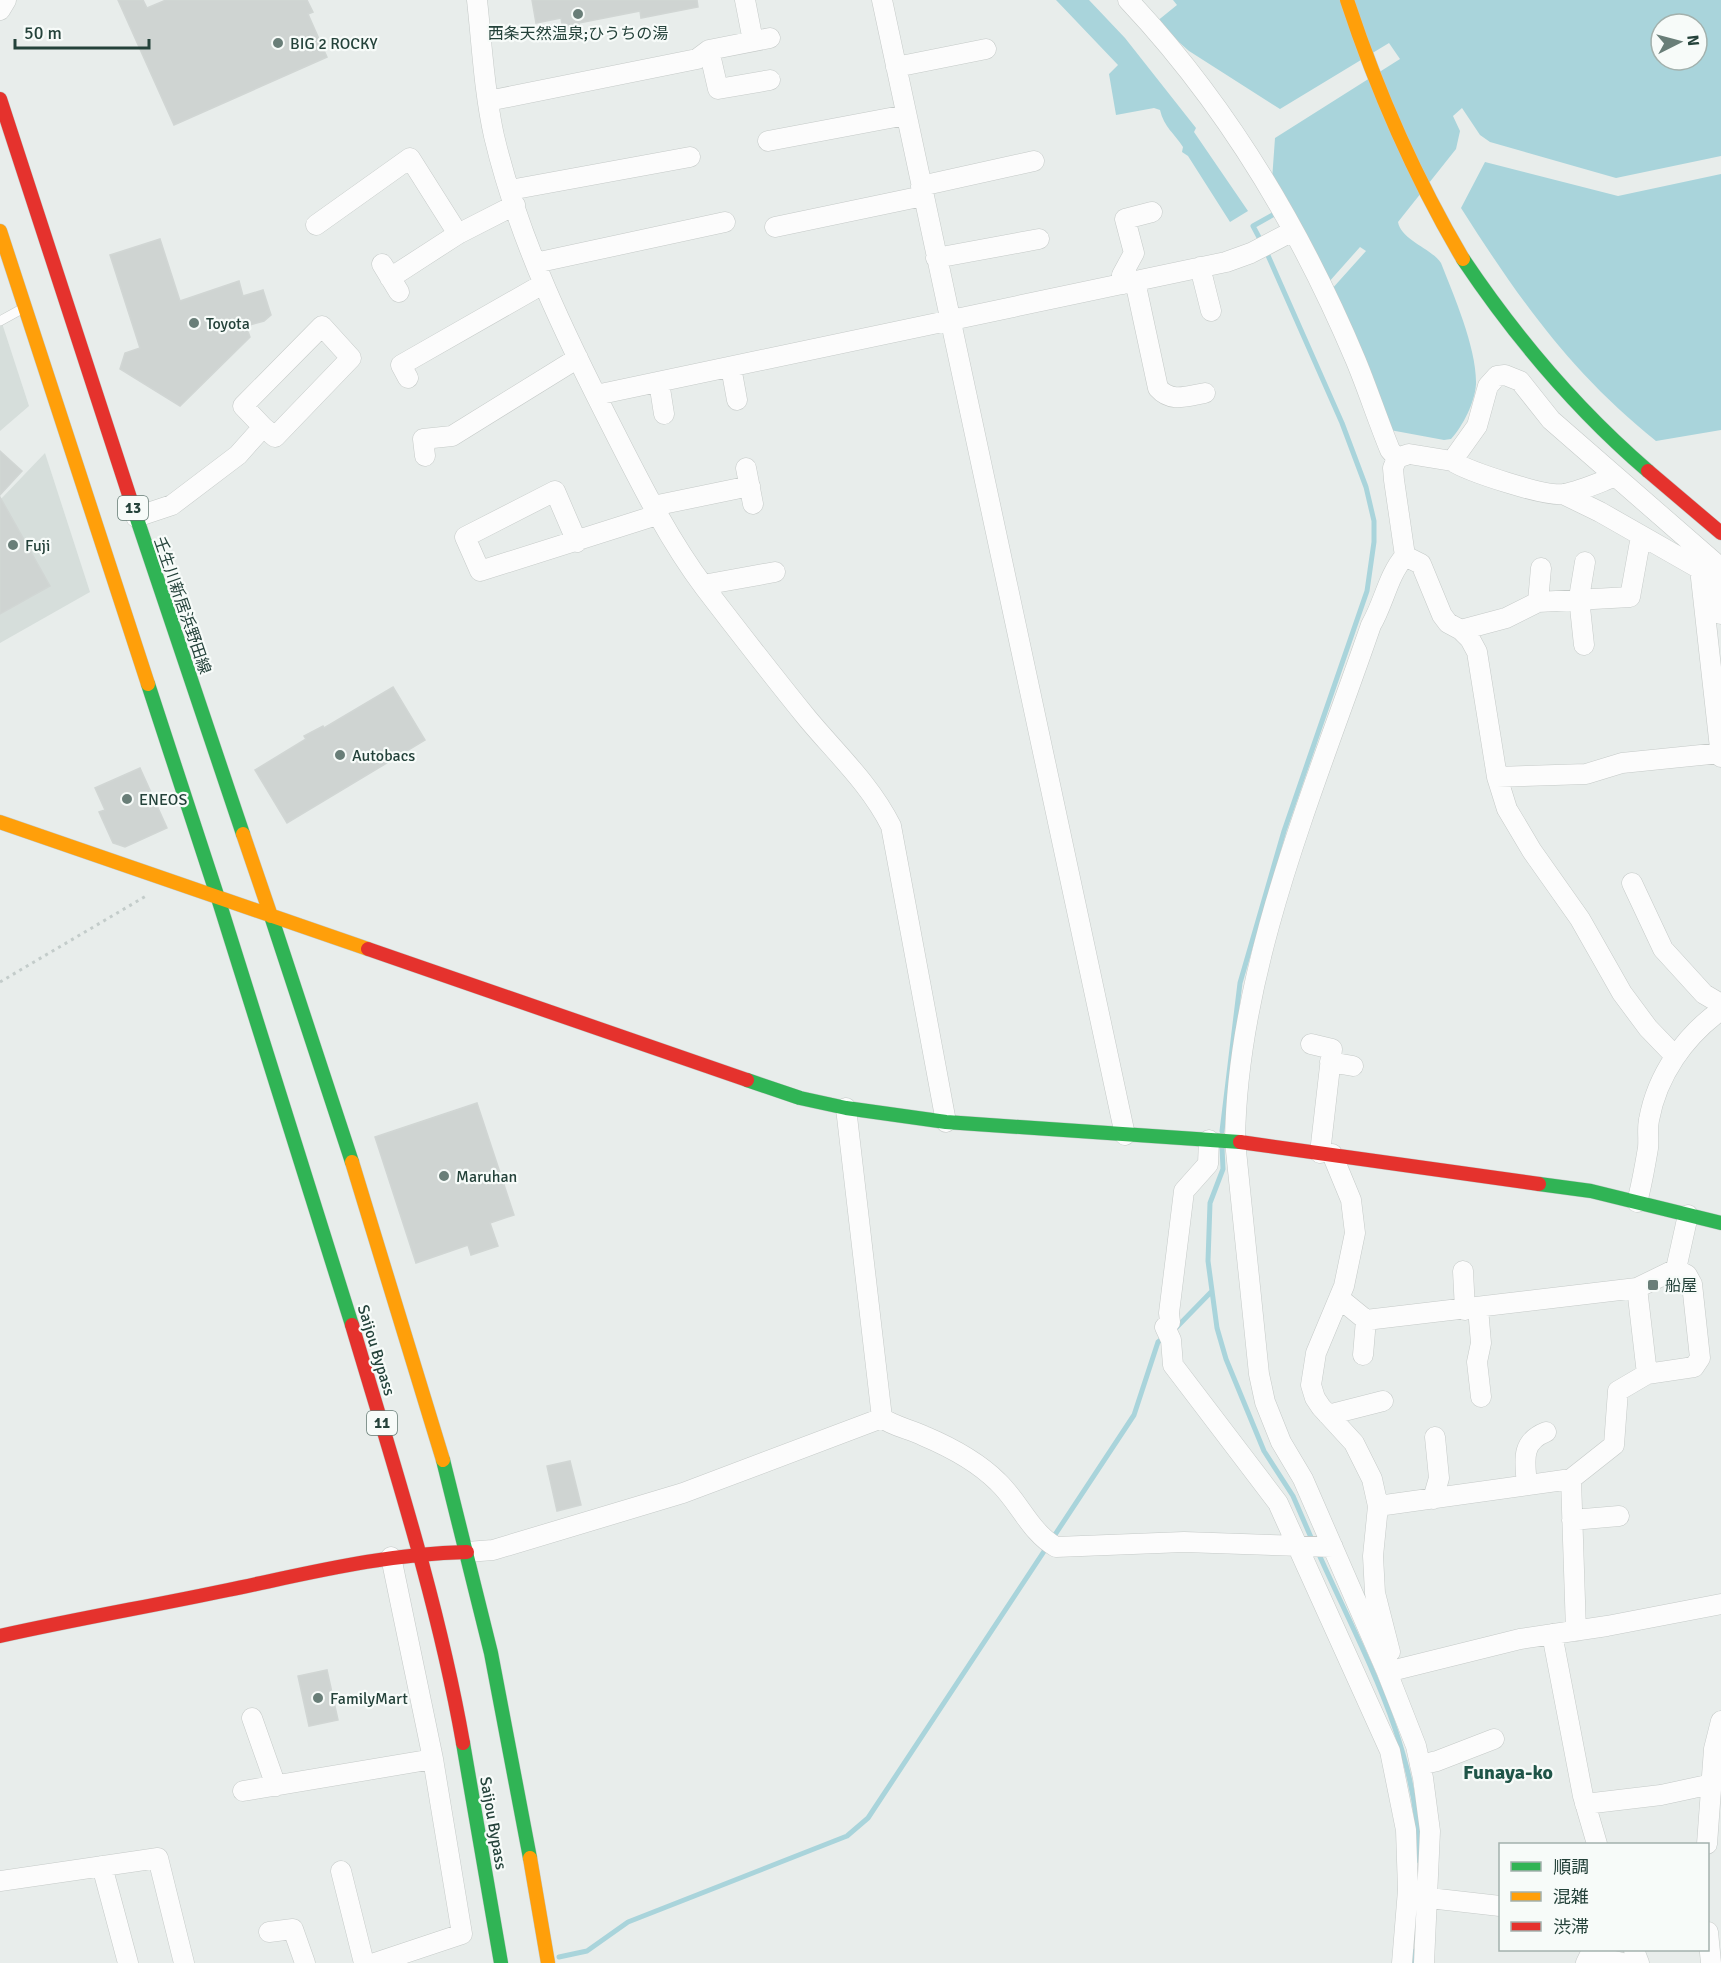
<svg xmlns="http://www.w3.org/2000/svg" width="1721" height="1963" font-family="Signika,'Noto Sans JP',sans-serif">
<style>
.built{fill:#d6dedb}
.water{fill:#a9d4db;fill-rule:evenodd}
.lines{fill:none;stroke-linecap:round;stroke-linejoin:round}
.stream{stroke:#a9d4db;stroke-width:5}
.building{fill:#cfd4d2;stroke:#d1d6d4;stroke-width:1.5}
.lane-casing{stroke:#c5cac8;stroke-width:10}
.street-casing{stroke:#c5cac8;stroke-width:21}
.fast-casing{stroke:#c3cbc8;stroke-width:15}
.slow-casing{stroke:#c3cbc8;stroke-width:15}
.jam-casing{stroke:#c3cbc8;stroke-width:15}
.path{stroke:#c3ccca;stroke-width:3;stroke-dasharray:3 4.5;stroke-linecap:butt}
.lane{stroke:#fcfcfc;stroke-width:9}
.street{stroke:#fcfcfc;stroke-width:20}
.fast{stroke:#30b455;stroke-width:14}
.slow{stroke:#ff9f0a;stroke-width:14}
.jam{stroke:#e5322d;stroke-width:14}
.poi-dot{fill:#697e78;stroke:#f7fbf9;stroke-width:2}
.labels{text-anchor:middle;stroke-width:4.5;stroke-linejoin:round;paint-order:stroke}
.shield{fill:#f7fbf9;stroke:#637a73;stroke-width:1.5}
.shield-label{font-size:15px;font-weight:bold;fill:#24423a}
.poi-label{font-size:16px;fill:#24423a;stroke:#f7fbf9;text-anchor:start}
.street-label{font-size:16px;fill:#24423a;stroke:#f7fbf9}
.quarter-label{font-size:20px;font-weight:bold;fill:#1f5548;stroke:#f7fbf9}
</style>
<rect width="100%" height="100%" fill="#e8edeb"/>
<path class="built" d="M0,317L29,406L0,431Z
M45,453L90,592L0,643V500Z"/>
<path class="water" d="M1056,0H1089L1125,38L1196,128L1194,132L1248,211L1230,222L1188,156L1182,152L1183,147C1174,133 1164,127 1160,110L1154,108L1116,115L1109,74L1118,65Z
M1173,0H1721V156L1616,178L1490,142L1480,135L1462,108L1453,116L1460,131L1456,149L1398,222C1401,240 1431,248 1441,263C1454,296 1477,349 1476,384C1475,402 1463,426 1451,439L1444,440L1390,430L1331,290L1366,251L1360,247L1328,283L1272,180L1275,138L1400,59L1389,43L1280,109L1189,51L1156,22L1177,5ZM1661,24H1697V60H1661Z
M1485,162L1618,196L1721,174V430L1656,441C1571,373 1519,299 1461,208Z"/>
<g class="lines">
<path class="stream" d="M1262,243L1253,226L1278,212
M1222,1131L1240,983L1284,831L1367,591L1374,542V521L1366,487L1342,423L1266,251
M1222,1147L1223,1169L1210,1203L1208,1261L1217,1328L1226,1359L1264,1451L1293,1496L1313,1542
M1173,1331L1212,1291
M1317,1550C1361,1649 1420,1750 1419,1861
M559,1957L587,1951L628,1922L847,1836L868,1818L1134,1415L1158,1342L1166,1336
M1414,1963L1415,1951"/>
</g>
<path class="building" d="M118,0H143L147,8L166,0H307L313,12L308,14L327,57L174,125Z
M532,0H697L698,7L641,18L640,11L579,23L580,27L563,30L561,18L536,23Z
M160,239L180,301L239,281L243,296L263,290L271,315L264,321L246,326L250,337L180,406L120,369L125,353L140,348L110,255Z
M0,451L22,471L0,495Z
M0,497L50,586L0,614Z
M393,687L425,740L287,823L255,770L306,739L304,736L323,726L324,728Z
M140,768L167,828L125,847L113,843L99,812L105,810L95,788Z
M477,1103L514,1215L490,1223L498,1246L471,1255L468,1245L416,1263L375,1137Z
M570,1461L581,1505L557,1511L547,1466Z
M327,1670L338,1720L309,1726L298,1676Z"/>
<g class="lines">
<g class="lane-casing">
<path id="lane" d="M0,321L20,310"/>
</g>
<g class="street-casing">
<path id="street" d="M477,0C482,45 484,91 494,136C519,241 566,337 615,433C642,486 669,540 705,588C738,631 772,675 807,718C836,753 870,784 891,826L946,1122
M745,0L753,41
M882,0L1125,1135
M1128,0C1226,104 1301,230 1356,361C1368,390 1378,421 1390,450L1397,458
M0,10L6,0
M709,50L718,89L770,80
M896,67L986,49
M488,101L697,59L709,50L770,38
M768,141L906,115
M921,186L1034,161
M510,190L690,157
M316,225L410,158L458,234
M775,227L923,196
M936,258L1039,239
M535,263L725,222
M382,264L399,292
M1200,267L1211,311
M390,278L458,234L515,205
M1135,281L1158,388C1171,403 1187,396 1205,393
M1123,284L1122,275L1134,253L1125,219L1152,212
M731,367L737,400
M408,378L401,365L543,284
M659,382L664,414
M596,395L1226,262L1251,253L1293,231
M425,456L423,439L452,436L578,358
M1452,461C1469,472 1546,497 1564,494C1581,491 1598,483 1614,477
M746,468L753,504
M1563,494L1600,512L1700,569L1721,757
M653,506L750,486
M136,517L172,505L238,455L263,427L243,406L322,326L351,358L275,437L263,427
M577,542L555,491L465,537L480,571L657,515
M1405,556L1421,564L1442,615L1448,623L1461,630L1470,639L1477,652L1497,777L1507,809L1532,851L1580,919L1622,993L1648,1028L1675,1056
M703,585L775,572
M1538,602L1541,568
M1461,630L1506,618L1538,602L1630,597L1641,536
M1584,645L1579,598L1585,562
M1497,777L1586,774L1622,763L1721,753
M1632,883L1663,949L1704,994L1721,1004
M1311,1044L1332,1049L1320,1153
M1330,1062L1353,1066
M846,1108L882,1418
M1209,1140L1208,1164L1184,1191L1169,1313L1170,1322L1165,1327L1171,1340L1173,1365L1278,1503L1390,1751L1406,1830L1408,1890L1402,1963
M1332,1154L1351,1200L1355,1233L1344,1286L1316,1353L1311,1385L1315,1398L1321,1407L1354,1443L1372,1479L1378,1506L1373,1556L1375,1593L1390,1652
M1637,1202C1642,1184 1645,1166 1648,1148C1649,1138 1647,1129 1649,1120C1657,1075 1685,1036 1721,1010
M1463,1271L1465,1310
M1339,1298L1366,1320L1637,1288
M1478,1308L1481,1343L1477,1362L1481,1397
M1363,1355L1366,1320
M1647,1374L1637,1288L1676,1269
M1328,1415L1383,1401
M1571,1479L1576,1631
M1527,1485C1525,1462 1520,1442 1546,1432
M1433,1499L1439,1478L1435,1437
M1378,1506L1571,1479L1614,1445L1618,1391L1647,1374L1694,1367L1700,1358L1692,1284L1687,1275L1676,1269L1688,1215
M1572,1520L1619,1516
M467,1552L493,1550L683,1493L882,1418C895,1427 910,1429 924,1436C950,1447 978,1462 998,1482C1020,1503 1030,1532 1056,1547L1184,1542L1333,1547
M1552,1634L1583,1796L1597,1844
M1387,1672L1520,1639L1607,1626L1721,1604
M252,1718L276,1786
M1420,1765L1437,1761L1494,1739
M243,1791L433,1759
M1585,1804L1661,1795L1712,1784
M1707,1844L1714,1749L1721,1721
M102,1866L128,1963
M341,1871L364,1963
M0,1881L158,1858L184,1963
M1429,1898L1500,1906
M269,1932L293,1929L305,1963
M1708,1932L1711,1963
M1634,1950L1639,1963
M375,1963L462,1934L433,1759L391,1557
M1424,1963L1430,1831L1423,1778L1416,1746L1387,1672L1303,1479L1281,1442L1265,1402L1259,1374L1235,1141C1237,967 1315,788 1371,625C1384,603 1388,575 1405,556L1394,480L1393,468L1397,458L1409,454L1452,461L1477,426L1488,386L1497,376L1505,375L1520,381L1551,420L1714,562L1721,614
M1586,1963L1590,1955L1622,1963"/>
</g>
<g class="fast-casing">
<path id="fast" d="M1463,259C1516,338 1576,409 1648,471
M132,504L243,834
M148,684L217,895
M217,895L352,1325
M271,916L352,1162
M747,1080L800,1098L846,1108L946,1122L1240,1142
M1539,1184L1591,1191L1721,1223
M443,1460L491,1653L530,1858
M463,1743L501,1963"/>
</g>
<g class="slow-casing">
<path id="slow" d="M1347,0C1377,91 1414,176 1463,259
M0,231L148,684
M0,822L368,949
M243,834L271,916
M352,1162L443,1460
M530,1858L548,1963"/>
</g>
<g class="jam-casing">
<path id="jam" d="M0,99L132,504
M1648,471L1721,533
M368,949L747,1080
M1240,1142L1539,1184
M352,1325C393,1463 438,1601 463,1743
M0,1636C76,1619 152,1606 228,1590C310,1573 383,1554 467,1552"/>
</g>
<path class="path" d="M0,982L146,896"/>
<use href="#lane" class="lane"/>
<use href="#street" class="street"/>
<use href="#fast" class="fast"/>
<use href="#slow" class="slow"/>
<use href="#jam" class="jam"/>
</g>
<g class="poi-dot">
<circle cx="578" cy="14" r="6"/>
<circle cx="278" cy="43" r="6"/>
<circle cx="194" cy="323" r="6"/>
<circle cx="13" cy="545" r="6"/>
<circle cx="340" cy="755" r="6"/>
<circle cx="127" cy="799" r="6"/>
<circle cx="444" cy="1176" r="6"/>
<rect x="1647" y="1279" width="12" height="12" rx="3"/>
<circle cx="318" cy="1698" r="6"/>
</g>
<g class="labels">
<g class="shield">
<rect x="118" y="496" width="30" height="24" rx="4.5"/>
<rect x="367" y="1411" width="30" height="24" rx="4.5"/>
</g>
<g class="shield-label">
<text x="133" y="513">13</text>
<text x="382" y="1428">11</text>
</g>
<g class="poi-label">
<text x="578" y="39" text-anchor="middle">西条天然温泉;ひうちの湯</text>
<text x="290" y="49">BIG 2 ROCKY</text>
<text x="206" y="329">Toyota</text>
<text x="25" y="551">Fuji</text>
<text x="352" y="761">Autobacs</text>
<text x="139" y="805">ENEOS</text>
<text x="456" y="1182">Maruhan</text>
<text x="1665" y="1291">船屋</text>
<text x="330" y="1704">FamilyMart</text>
</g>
<g class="street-label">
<text transform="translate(183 605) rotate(71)" y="6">壬生川新居浜野田線</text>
<text transform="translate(377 1350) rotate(73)" y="6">Saijou Bypass</text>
<text transform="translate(494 1823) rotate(80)" y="6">Saijou Bypass</text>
</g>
<g class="quarter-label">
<text x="1508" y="1779">Funaya-ko</text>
</g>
</g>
<rect x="1499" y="1843" width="210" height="108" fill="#f7fbf9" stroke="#a3b1ad" stroke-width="1.5"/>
<rect x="1511" y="1862" width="30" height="9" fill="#30b455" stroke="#a3b1ad" stroke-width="1.5"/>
<text x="1553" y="1873" font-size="18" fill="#24423a">順調</text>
<rect x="1511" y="1892" width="30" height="9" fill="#ff9f0a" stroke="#a3b1ad" stroke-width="1.5"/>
<text x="1553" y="1903" font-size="18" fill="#24423a">混雑</text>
<rect x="1511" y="1922" width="30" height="9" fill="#e5322d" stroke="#a3b1ad" stroke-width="1.5"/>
<text x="1553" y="1933" font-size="18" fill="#24423a">渋滞</text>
<g transform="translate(1679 42) rotate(84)"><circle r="28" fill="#f7fbf9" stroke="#a3b1ad" stroke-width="1.5"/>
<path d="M0-4.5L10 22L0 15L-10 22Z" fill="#697e78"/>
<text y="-9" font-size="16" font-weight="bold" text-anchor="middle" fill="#24423a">N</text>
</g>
<path d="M15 39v9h134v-9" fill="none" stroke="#24423a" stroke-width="3"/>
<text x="24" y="39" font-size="18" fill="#24423a" stroke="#f7fbf9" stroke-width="4.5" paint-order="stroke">50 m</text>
</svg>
